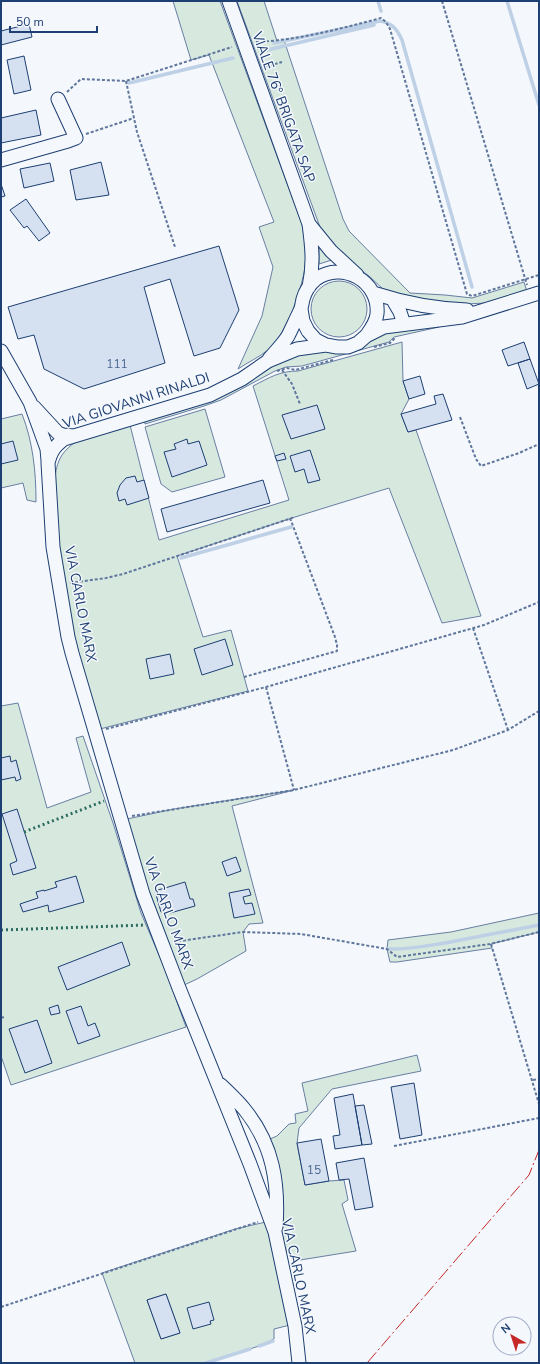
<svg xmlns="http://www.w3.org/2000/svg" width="540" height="1364" font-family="'Nunito Sans',sans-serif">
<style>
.green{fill:#d7e8df;stroke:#687fa3;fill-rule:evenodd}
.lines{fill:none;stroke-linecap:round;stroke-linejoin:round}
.stream{stroke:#bed0e5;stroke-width:3.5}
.building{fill:#d5e0f0;stroke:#1d3f73}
.minor-casing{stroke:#1d3f73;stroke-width:15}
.path{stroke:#5e769c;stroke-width:2;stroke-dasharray:3 2;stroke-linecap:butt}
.minor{stroke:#f4f7fb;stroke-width:13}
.hedge{stroke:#2c6c60;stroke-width:3;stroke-dasharray:2 3;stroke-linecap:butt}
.power{stroke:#c62828;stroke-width:1;stroke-dasharray:14 3 2 3;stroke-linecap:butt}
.labels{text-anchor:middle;stroke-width:3;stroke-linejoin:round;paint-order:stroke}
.number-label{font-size:12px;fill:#4b6792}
.street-label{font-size:14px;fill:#1d3f73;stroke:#f4f7fb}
</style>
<rect width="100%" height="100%" fill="#f4f7fb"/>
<path class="green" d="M173,1H220L302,224C303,230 306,236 306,242C310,270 290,330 269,349C260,357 248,362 238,369L262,316L273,267L259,227L274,222L209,55L191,60Z
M237,1H264L277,41L284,40L343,219L349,231L410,293L445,295L472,298L524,282L530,301L443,305L384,290L369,276L355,266L339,252L320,227Z
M319,243L335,259L319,264Z
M311 309a28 28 0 1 1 56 0a28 28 0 1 1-56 0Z
M439,327L394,337L389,342L302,366L286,367L275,371L221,400L204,406L145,424V421L258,375L288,357L380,333L407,328Z
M402,342L403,381L409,399L401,414L408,432L416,430L481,616L442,623L389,488L295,517L177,556L203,637L231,630L248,691L100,729C91,697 79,662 72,629C63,591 58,548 56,508C55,490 52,471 62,455C77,434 106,429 129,421L159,540L289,500L253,386C269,378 279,371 298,371Z
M205,409L225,477L172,492L161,484L145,427Z
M22,414C33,442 36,472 36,502L27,500L23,483L1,488V419Z
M18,703L47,808L91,792L76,738L83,736L114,826L141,913L165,969L186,1027L11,1085L1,1056V706Z
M294,790L232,806L263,923L249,924L243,932L246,951L197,979L184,985L147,890L127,819L174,809Z
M539,913V932L491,944L492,948L397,962H390L387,949L388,940L451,932Z
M417,1055L421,1071L332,1089L299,1128L297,1143L305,1185L329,1181L344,1180L348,1200L342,1204L356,1251L294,1261L283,1245L275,1155L270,1139L277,1136L289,1124L296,1123L295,1114L308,1111L302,1083Z
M266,1222L290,1325L274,1329V1339L259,1346L206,1363H135L102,1273L235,1229ZM166,1294L180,1333L161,1339L147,1300Z"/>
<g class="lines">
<path class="stream" d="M378,1L381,11
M507,1L539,105
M274,43L380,21C392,23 397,29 402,40L472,287
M263,51L374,25
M129,83L233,58
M181,558L291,527
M387,949C406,950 426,946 445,943C477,937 508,931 539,925
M259,1346L273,1341
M206,1363L250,1349"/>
</g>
<path class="building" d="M29,24L32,37L1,45V31Z
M24,56L31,90L14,94L7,60Z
M36,110L41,135L1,143V118Z
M101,162L109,195L76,200L70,170Z
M50,163L54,181L24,188L20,169Z
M1,184L5,196L1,197Z
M26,199L50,233L39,241L27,226L24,228L10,210Z
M219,246L239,310L220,348L194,356L170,279L144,287L165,363L84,389L44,369L34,335L18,339L8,307Z
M524,342L530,359L508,366L502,350Z
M530,359L539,384L527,389L518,363Z
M420,376L425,394L409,399L403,381Z
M443,394L452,420L408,432L401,414L436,404L434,396Z
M317,405L325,429L291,439L282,415Z
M187,439L188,444L199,441L207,465L172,477L164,452L176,449L174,444Z
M13,441L18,460L1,464V444Z
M310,450L320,480L308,483L304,469L295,472L290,456Z
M284,453L286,459L277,461L275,456Z
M135,476L137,482L144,480L149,498L127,505L125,499L119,501L117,493L120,485L126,478Z
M263,480L270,503L167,532L161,509Z
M225,639L233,665L202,675L194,649Z
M170,654L174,674L150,679L146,659Z
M10,756L11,762L16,760L21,779L16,781L15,777L1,780V758Z
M17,809L36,868L13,875L10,864L17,861L2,814Z
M236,857L241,871L227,876L222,862Z
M76,876L84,902L49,912L48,905L23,912L20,904L38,898L36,892L44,890V891L57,887L55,882Z
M185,882L190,899H193L195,906L170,913L169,910L161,912L155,891Z
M249,889L251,895L243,897L245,904L252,903L255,914L234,918L229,893Z
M122,942L130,965L67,990L58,967Z
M58,1005L60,1013L51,1015L49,1008Z
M81,1006L88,1026L95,1023L100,1036L78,1044L66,1011Z
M37,1020L52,1063L25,1073L9,1029Z
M414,1083L422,1135L400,1139L391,1087Z
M353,1094L362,1145L335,1149L333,1136L340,1135L334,1098Z
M364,1105L372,1144L362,1145L355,1106Z
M321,1139L329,1181L305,1185L297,1143Z
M364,1158L373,1207L355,1210L349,1179L339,1180L336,1163Z
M166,1294L180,1333L161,1339L147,1300Z
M209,1302L214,1320L210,1321L211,1324L193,1329L187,1308Z"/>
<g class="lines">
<g class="minor-casing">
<path id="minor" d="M229,1L309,224C312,247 314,264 309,287
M1,160L68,141L76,138L58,99
M309,224L331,251L357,275
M373,293C404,303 435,309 467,310
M393,300L400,312L404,324
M301,309L303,321L308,331L316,340L326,345L337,347H348L358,343L366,336L384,327L462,317L539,293
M1,351L30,402L47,449L48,461
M269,359C275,352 283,344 288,336C292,328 296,319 300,311C302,307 302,303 303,299C305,292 310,284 316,279C343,260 380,282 377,314C376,323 371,329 366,336
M34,407L58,433L63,435L74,436
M221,1085C229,1093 238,1101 245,1110C273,1145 279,1183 276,1227
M299,1363L295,1326L275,1232L250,1164L179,988L143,894L72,653L68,637L53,547L48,463C51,451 54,447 64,439L210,395L242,379L268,361L297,349L326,345"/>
</g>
<path class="path" d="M442,1L527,285
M256,42C299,40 339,29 381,18L386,22L390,29L467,294L472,296L539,275
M265,67L282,62
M126,81L137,132L175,247
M67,92L81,79L126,81L232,47
M86,134L134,118
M374,347L390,343L395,338
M282,370L292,384L300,404
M277,371L287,368L295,370L333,360
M460,417L476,459L481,466L519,453L539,444
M70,583L106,578L123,574L295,517
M473,628L508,730
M244,677L337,651V645L335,637L290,518
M266,687L294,790
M106,729L266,687L484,625L539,602
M132,816L294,790L453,750L508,730L539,711
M173,942L243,932L301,934L387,949L397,957L490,944L539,932
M491,944L539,1104
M1,1018L4,1017
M533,1080L539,1079
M394,1146L539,1118
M1,1307L258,1222"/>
<use href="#minor" class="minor"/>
<path class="hedge" d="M24,832L104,801
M1,930L146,925"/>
<path class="power" d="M367,1363L529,1175L539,1150"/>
</g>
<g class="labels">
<g class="number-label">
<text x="117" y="368">111</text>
<text x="314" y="1174">15</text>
</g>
<g class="street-label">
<text transform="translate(284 107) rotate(70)" y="5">VIALE 76° BRIGATA SAP</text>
<text transform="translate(136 400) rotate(-18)" y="5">VIA GIOVANNI RINALDI</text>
<text transform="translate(81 604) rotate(79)" y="5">VIA CARLO MARX</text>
<text transform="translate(169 913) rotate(70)" y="5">VIA CARLO MARX</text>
<text transform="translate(299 1276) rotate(78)" y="5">VIA CARLO MARX</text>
</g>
</g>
<rect width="540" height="1364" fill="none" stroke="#1d3f73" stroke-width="4"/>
<g transform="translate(512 1336) rotate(321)"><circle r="19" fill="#f4f7fb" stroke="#9eadc5"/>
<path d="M0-3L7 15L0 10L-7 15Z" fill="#c62828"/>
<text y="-6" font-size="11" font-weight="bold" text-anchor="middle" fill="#1d3f73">N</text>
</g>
<path d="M10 26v6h87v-6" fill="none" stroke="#1d3f73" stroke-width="2"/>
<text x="16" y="26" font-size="12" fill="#1d3f73" stroke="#f4f7fb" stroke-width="3" paint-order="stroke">50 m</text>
</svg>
